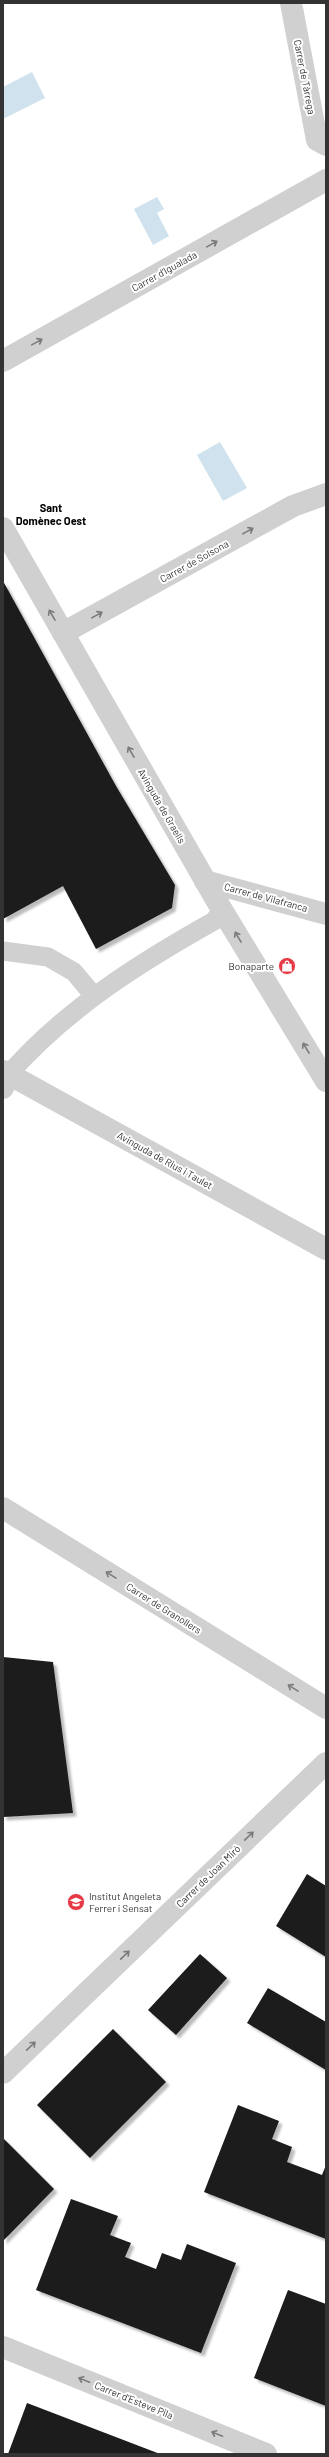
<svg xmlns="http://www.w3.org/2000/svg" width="329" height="2457" font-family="Barlow,sans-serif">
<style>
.water{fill:#cfe2ee}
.building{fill:#1a1a1a;filter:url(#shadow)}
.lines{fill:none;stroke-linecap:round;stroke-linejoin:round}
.service{stroke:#d0d0d0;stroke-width:19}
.minor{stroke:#d0d0d0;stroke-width:22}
.tertiary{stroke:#d0d0d0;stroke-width:22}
.oneway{stroke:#7a7a7a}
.labels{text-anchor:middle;stroke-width:4;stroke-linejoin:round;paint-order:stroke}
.street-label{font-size:10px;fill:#333;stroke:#fff}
.poi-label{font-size:10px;fill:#333;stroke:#fff;text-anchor:end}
.neighbourhood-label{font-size:11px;font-weight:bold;fill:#000;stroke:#fff}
</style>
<defs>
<filter id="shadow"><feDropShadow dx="3.5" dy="3.5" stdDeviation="1" flood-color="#0004"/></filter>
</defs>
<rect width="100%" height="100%" fill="#fff"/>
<path class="water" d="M32,72L45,98L3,119V87Z
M157,197L164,209L157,213L169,236L153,245L134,209Z
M220,442L247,488L223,501L197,455Z"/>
<path class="building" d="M3,581L116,786L175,885L172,908L96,949L63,886L3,919Z
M3,1657L53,1662L73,1813L3,1817Z
M307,1874L326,1886V1957L276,1926Z
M200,1954L227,1978L176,2035L148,2010Z
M268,1988L326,2022V2070L247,2023Z
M113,2029L166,2082L90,2158L37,2105Z
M238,2105L279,2121L272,2139L292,2147L287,2162L322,2175L326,2165V2239L204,2192Z
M3,2138L54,2189L3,2241Z
M71,2199L118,2216L110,2235L131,2243L125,2257L156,2269L162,2253L181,2260L187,2244L236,2263L201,2353L36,2290Z
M288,2290L326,2304V2406L254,2378Z
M27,2403L160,2454H8Z"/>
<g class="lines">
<path class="service" d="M3,951L48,957L74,972L94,996
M9,1074C66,1009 139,963 214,921L222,910"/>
<path class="minor" d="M291,3L317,140L326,145
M3,361L326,180
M63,633L293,506L326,494
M205,881L326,914
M3,1088L9,1074
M3,1508L326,1708
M3,2073L326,1763
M3,2347L266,2454"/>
<path class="tertiary" d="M3,528L222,910L326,1081
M3,1071L326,1249"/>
</g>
<defs><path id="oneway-shaft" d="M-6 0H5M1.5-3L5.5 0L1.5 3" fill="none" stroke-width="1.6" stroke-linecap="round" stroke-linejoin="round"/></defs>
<g class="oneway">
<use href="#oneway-shaft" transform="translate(212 244) rotate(-29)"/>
<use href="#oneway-shaft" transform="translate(37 342) rotate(-29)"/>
<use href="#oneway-shaft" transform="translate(248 531) rotate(-29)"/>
<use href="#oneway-shaft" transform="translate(52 615) rotate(-120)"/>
<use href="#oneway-shaft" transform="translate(97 615) rotate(-29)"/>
<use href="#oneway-shaft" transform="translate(131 752) rotate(-120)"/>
<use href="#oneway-shaft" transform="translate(238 937) rotate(-121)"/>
<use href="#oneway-shaft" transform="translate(306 1048) rotate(-121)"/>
<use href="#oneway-shaft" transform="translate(111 1575) rotate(-148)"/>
<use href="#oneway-shaft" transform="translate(293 1688) rotate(-148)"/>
<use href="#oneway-shaft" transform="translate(249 1836) rotate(-44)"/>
<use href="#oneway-shaft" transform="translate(125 1955) rotate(-44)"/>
<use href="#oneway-shaft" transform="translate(31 2046) rotate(-44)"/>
<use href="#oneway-shaft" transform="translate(84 2380) rotate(-158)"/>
<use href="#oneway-shaft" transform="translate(217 2434) rotate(-158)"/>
</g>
<defs>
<g id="shop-disc" transform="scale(0.9)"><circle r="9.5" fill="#e63946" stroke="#fff"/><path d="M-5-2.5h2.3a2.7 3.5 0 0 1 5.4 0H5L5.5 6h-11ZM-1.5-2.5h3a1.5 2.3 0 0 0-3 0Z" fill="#fff"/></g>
<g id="school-disc" transform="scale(0.9)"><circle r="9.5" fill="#e63946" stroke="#fff"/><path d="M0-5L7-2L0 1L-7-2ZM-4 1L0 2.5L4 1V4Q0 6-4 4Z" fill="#fff"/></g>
</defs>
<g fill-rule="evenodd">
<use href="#shop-disc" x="287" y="966"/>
<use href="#school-disc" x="76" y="1902"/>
</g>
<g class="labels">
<g class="street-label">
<text transform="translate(305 77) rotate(79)" y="4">Carrer de Tàrrega</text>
<text transform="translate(164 271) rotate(-29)" y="4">Carrer d'Igualada</text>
<text transform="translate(194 561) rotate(-29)" y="4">Carrer de Solsona</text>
<text transform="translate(162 806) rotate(60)" y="4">Avinguda de Graells</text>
<text transform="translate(266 897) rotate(15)" y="4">Carrer de Vilafranca</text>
<text transform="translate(165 1160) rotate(29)" y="4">Avinguda de Rius i Taulet</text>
<text transform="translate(164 1608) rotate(32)" y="4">Carrer de Granollers</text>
<text transform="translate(208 1876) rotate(-44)" y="4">Carrer de Joan Miró</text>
<text transform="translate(134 2400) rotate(22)" y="4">Carrer d'Esteve Pila</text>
</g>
<g class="poi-label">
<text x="274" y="970">Bonaparte</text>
<text x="89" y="1900" text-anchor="start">Institut Angeleta<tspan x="89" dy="12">Ferrer i Sensat</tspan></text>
</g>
<g class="neighbourhood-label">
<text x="51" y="512">Sant<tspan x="51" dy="13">Domènec Oest</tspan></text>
</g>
</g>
<rect width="329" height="2457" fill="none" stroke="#333333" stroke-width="8"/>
</svg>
